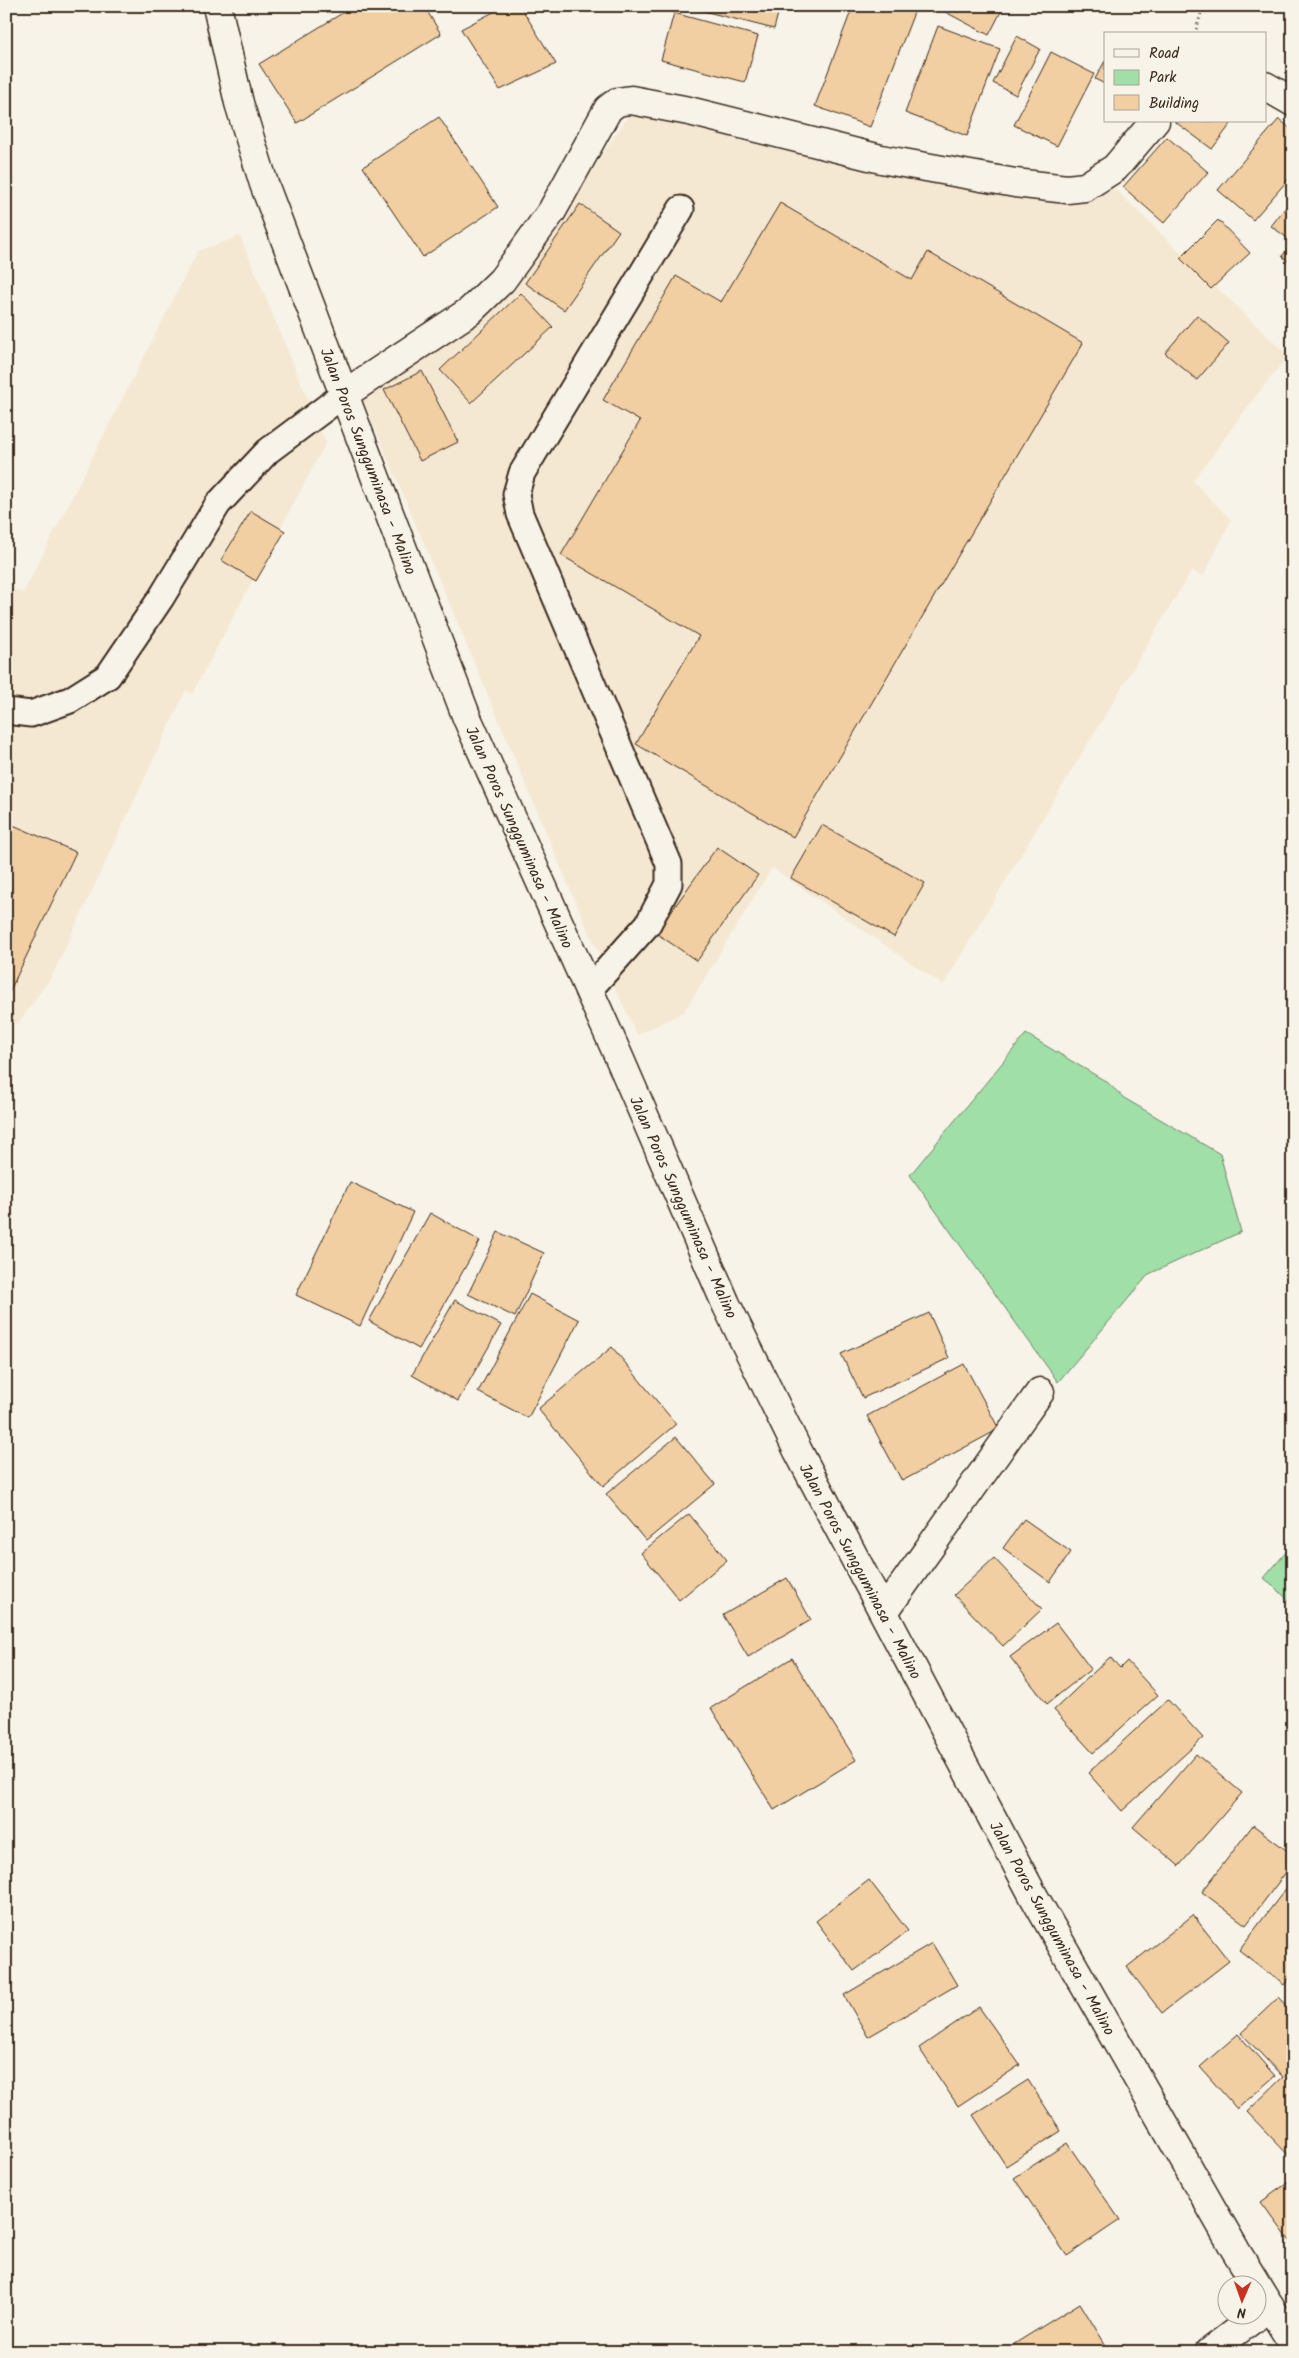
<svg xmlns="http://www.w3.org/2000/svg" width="1299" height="2358" font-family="Kalam,sans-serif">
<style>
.built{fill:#f5e8d3}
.green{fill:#a0dfa8;stroke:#6e8463}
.building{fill:#f1cfa2;stroke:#3b2a1e}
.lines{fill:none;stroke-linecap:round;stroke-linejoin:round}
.lane-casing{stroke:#3b2a1e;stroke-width:29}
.street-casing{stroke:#3b2a1e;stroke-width:31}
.primary-casing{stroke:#3b2a1e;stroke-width:31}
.path{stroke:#3b2a1e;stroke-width:3;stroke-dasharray:1 4;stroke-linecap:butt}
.lane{stroke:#f7f3e8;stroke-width:25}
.street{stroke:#f7f3e8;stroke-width:28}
.primary{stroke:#f7f3e8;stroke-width:28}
.labels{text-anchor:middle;stroke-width:4;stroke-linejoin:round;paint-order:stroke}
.street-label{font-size:16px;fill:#3b2a1e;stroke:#f7f3e8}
</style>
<rect width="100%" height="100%" fill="#f7f3e8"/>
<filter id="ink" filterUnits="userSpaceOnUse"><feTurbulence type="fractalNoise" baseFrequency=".02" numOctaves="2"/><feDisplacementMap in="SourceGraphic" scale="10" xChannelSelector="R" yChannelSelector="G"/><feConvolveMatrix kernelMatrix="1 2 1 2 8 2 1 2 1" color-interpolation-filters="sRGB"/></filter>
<g filter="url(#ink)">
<path class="built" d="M630,113L763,141L1112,186L1288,356L1255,397L1193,481L1231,520L1203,577L1192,570L943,985L772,868L684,1012L637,1035L576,903L363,400L423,350L551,231Z
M240,236L326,443L192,694L186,690L52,976L18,1024L6,1019V586L23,593L198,251Z"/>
<path class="green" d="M1026,1034L1107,1082L1124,1098L1220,1154L1241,1232L1149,1274L1058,1382L910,1175Z
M1293,1544V1604L1264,1578Z"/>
<path class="building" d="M354,6H424L441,34L297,123L259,64Z
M505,6H520L556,64L500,90L461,29Z
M684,6H780L774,29Z
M853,6H906L915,10L870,127L815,106Z
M934,6H1004L989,35Z
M674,13L758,36L745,82L661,60Z
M938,26L1000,49L967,136L905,113Z
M1017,36L1040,49L1016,95L993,83Z
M1051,52L1094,74L1057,146L1014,125Z
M1105,61V84L1095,79Z
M439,117L498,207L423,257L363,167Z
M1279,119L1293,131V174L1253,220L1218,190Z
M1174,121H1233L1212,149Z
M1167,137L1208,172L1164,223L1123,187Z
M1293,198V242L1271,226Z
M780,203L912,280L928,252L1083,343L793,837L636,744L699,636L561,555L640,421L603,400L676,276L721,302Z
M580,204L619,231L564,310L525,283Z
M1218,220L1250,253L1211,289L1180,258Z
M1293,243V265L1282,256Z
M521,293L553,327L471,403L440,370Z
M1197,315L1229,343L1197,380L1165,353Z
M422,371L458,442L420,461L384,390Z
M1293,499V516L1285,509Z
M251,511L285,531L256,581L221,560Z
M6,822L76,852L6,999Z
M822,825L925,883L894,937L791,878Z
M717,847L758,875L697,961L656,933Z
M350,1182L413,1212L360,1326L296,1295Z
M430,1213L480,1241L419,1349L369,1321Z
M498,1232L544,1253L515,1317L468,1294Z
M530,1294L579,1320L528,1418L478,1392Z
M455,1300L501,1325L458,1401L412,1375Z
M929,1313L949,1358L863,1398L841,1354Z
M612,1347L676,1424L603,1486L538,1409Z
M964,1364L999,1429L902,1481L867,1416Z
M676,1437L715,1484L646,1541L606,1494Z
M689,1514L727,1560L679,1600L641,1553Z
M1024,1519L1071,1552L1050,1582L1003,1548Z
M994,1558L1042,1609L1003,1646L954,1595Z
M787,1578L811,1620L748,1657L723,1615Z
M1056,1623L1091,1669L1047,1704L1010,1657Z
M1110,1657L1120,1668L1127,1661L1158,1695L1093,1753L1054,1710Z
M792,1658L856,1760L774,1810L711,1708Z
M1168,1700L1203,1738L1122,1811L1088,1773Z
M1196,1754L1242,1793L1179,1866L1133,1827Z
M1253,1825L1293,1855V1863L1246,1925L1202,1892Z
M869,1880L908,1931L854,1971L816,1921Z
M1291,1882L1293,1884V1974L1284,1985L1239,1950Z
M1193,1915L1229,1961L1162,2013L1127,1967Z
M932,1943L957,1985L868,2037L844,1995Z
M1279,1997L1293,2012V2160L1247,2112L1283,2077L1241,2033Z
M979,2007L1020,2065L958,2106L919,2048Z
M1238,2034L1275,2076L1237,2109L1200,2067Z
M1028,2080L1061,2131L1006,2166L973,2115Z
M1067,2143L1120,2220L1067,2256L1014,2178Z
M1293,2179V2245L1261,2202Z
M1080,2303L1110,2352H1014L1011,2346Z"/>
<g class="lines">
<g class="lane-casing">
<path id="lane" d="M6,711L31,714L70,700L108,676L161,598L218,504L268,451L343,395
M588,991L648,924L669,884V864L520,514L516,494L522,473L681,209"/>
</g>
<g class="street-casing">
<path id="street" d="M1265,86L1293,102
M343,395L470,311L502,280L552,211L608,109L617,102L631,100L689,111L881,159L1015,183L1067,189L1085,187L1115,168L1155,121
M884,1612L1040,1392
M1209,2352L1270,2306"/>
</g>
<g class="primary-casing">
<path id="primary" d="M217,6L239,103L264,184L467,718L618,1055L726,1304L798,1451L1033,1895L1236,2251L1293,2344"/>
</g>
<path class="path" d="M1195,34L1203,6"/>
<use href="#lane" class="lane"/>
<use href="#street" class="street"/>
<use href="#primary" class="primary"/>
</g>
</g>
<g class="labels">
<g class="street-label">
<text transform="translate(369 461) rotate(69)" y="6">Jalan Poros Sungguminasa - Malino</text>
<text transform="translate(520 837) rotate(66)" y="6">Jalan Poros Sungguminasa - Malino</text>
<text transform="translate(684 1207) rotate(66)" y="6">Jalan Poros Sungguminasa - Malino</text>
<text transform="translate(861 1571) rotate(62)" y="6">Jalan Poros Sungguminasa - Malino</text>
<text transform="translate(1053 1928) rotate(61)" y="6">Jalan Poros Sungguminasa - Malino</text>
</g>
</g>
<rect width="1299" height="2358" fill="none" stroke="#f7f3e8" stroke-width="25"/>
<rect x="12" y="12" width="1274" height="2333" fill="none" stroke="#3b2a1e" stroke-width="2" filter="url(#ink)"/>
<rect x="1104" y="32" width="162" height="90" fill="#f7f3e8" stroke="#aca397"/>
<rect x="1114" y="49" width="25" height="8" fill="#f7f3e8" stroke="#aca397"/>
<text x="1149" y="58" font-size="15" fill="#3b2a1e">Road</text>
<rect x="1114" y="70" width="25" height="15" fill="#a0dfa8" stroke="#aca397"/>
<text x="1149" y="82" font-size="15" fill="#3b2a1e">Park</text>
<rect x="1114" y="95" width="25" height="15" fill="#f1cfa2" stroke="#aca397"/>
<text x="1149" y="108" font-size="15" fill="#3b2a1e">Building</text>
<g transform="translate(1242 2300) rotate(182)"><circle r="24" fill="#f7f3e8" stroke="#aca397"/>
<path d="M0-4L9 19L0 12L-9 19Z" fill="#c8321e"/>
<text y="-8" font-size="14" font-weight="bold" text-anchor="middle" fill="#3b2a1e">N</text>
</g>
</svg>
